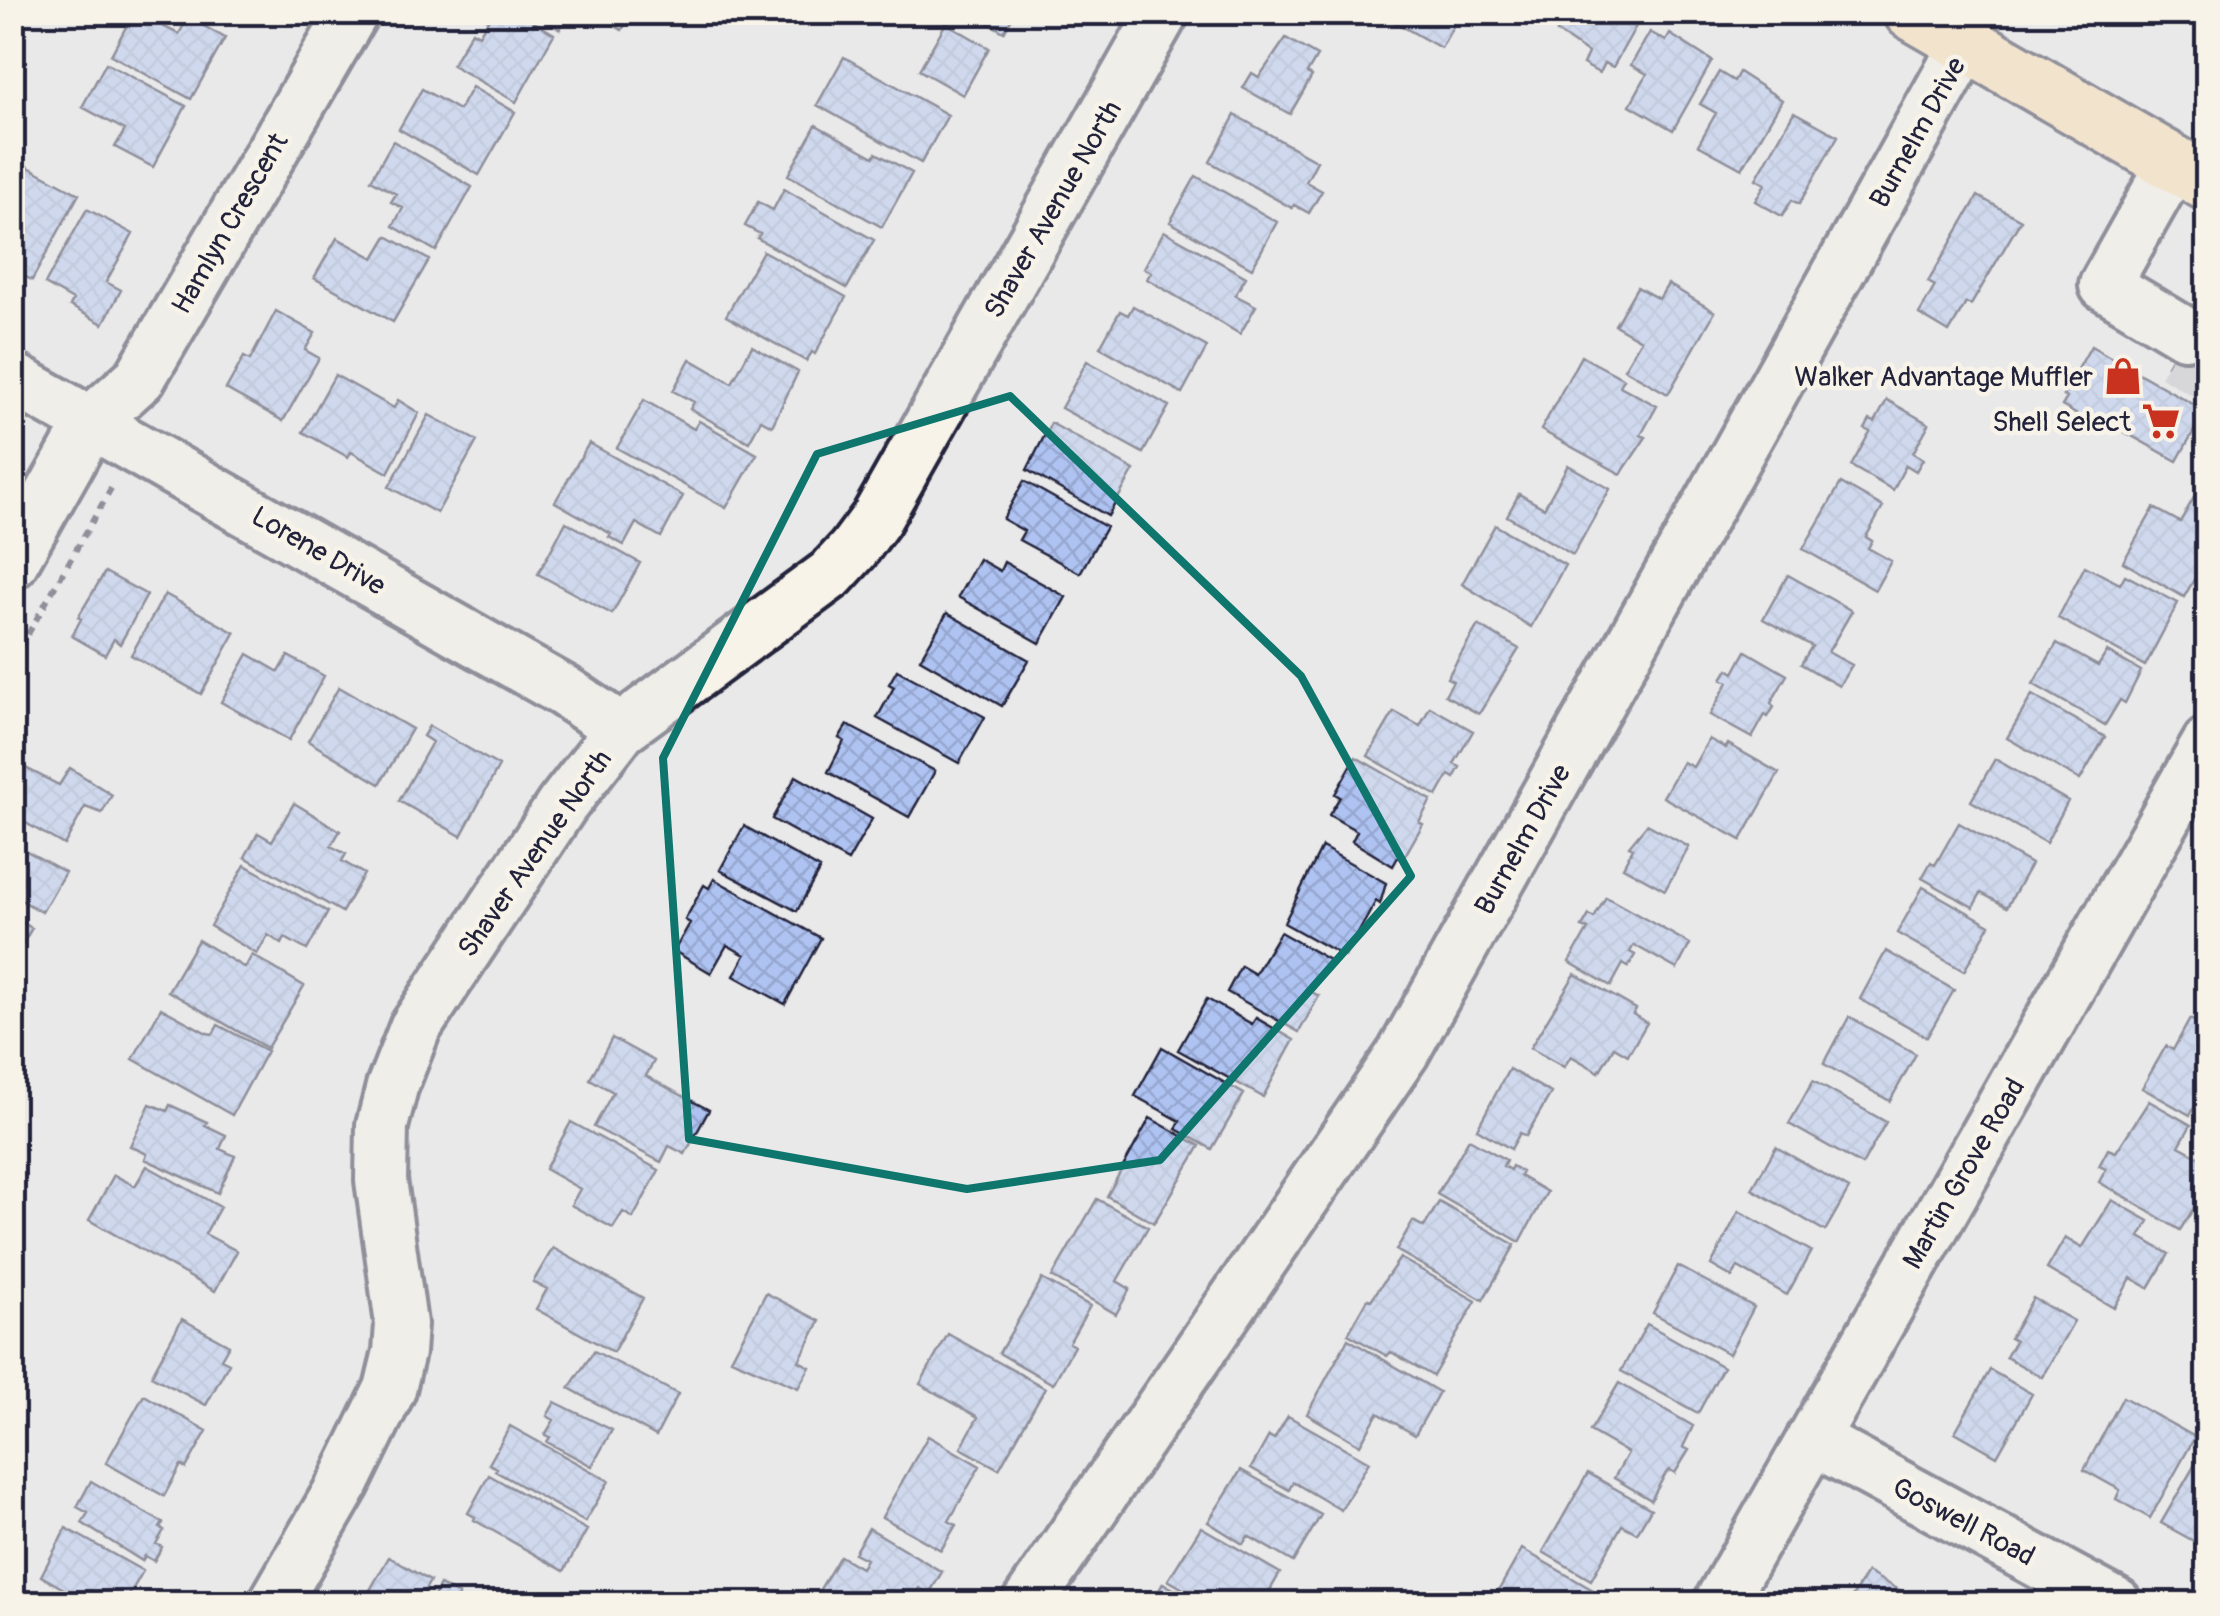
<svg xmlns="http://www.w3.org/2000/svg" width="2220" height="1616" font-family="Pangolin,sans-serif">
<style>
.building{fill:url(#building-cross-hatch);stroke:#22223b;stroke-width:2.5}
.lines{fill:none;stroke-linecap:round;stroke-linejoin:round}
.minor-tunnel{stroke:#c1c1c7;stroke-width:50;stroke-dasharray:50 25;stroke-linecap:butt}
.minor-casing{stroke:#22223b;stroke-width:58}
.major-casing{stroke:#22223b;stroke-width:62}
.path{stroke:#22223b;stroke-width:6;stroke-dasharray:8 8;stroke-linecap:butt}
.minor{stroke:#f7f3e8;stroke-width:50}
.major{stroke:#fddcac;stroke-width:55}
.marked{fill:none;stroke:#0f766e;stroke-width:8;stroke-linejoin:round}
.labels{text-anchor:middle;stroke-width:9;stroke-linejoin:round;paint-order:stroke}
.street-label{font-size:28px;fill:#22223b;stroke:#f7f3e8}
.poi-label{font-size:28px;fill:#22223b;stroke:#f7f3e8;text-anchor:end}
</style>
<defs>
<pattern id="building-cross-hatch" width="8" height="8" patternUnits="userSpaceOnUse" patternTransform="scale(2.5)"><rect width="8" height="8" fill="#afc3f2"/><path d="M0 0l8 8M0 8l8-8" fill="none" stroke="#96a7d0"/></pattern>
</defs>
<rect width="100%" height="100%" fill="#e9e9ea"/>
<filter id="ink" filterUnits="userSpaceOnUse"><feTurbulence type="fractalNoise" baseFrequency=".01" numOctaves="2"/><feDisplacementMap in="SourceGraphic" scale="20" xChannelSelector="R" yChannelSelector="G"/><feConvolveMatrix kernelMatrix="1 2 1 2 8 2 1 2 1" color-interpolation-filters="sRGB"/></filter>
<g filter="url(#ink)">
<path class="building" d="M134,12L179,34L188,17L225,38L191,99L111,55Z
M493,12H517L554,34L516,102L452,65L472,31L479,35Z
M532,12H570L560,29Z
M591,12H632L622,30Z
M969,12H1015L1004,32Z
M1395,12H1461L1441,48L1391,20Z
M1505,12H1534L1527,25Z
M1568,12H1612L1636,26L1613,67L1604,63L1599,73L1583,64L1588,53L1557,32Z
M946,23L989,48L963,95L919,70Z
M1650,32L1666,41L1670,34L1712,61L1673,130L1630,105L1647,74L1631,65Z
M1286,38L1317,56L1307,73L1312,76L1290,114L1243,88L1252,73L1259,77Z
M2208,44V65L2198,60Z
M844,57L948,115L921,163L817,105Z
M106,63L186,106L153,167L115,147L125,130L82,107Z
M1719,72L1734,81L1739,72L1782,100L1742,169L1698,145L1716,113L1700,104Z
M472,87L515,112L479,175L399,129L422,89L459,110Z
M1794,112L1838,136L1799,204L1792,200L1782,216L1755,201L1765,184L1756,179Z
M1235,115L1317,161L1306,182L1322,191L1309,213L1294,205L1292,208L1210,162Z
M816,125L874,157L876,153L912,173L882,227L788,175Z
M393,141L472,187L436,251L393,226L403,208L391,202L396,194L371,180Z
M19,162L79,194L32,280L12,270V175Z
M1196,176L1277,222L1252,268L1170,222Z
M784,189L874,240L847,288L757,238L760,234L745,226L758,202L773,210Z
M1978,196L2021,220L1971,305L1966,303L1949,332L1919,314L1935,286L1928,282Z
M87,209L133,234L106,282L121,290L103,324L70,306L73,300L45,284Z
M1164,231L1246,277L1235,295L1256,306L1240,334L1147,279L1151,272L1144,268Z
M387,236L429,260L393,322L314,278L337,238L374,258Z
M763,251L846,297L815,354L812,352L806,361L726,316Z
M1668,284L1715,312L1668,394L1624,369L1641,340L1615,325L1637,287L1659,299Z
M2205,299L2208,300L2206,387L2167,365Z
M1133,306L1207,347L1182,393L1100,347L1120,311L1128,315Z
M276,311L315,333L305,350L319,358L283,421L226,389L244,357L250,360Z
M752,346L798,372L772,426L761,420L749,442L690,409L694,402L673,391L690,359L732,383Z
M2091,346L2205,411L2177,461L2090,413L2086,420L2062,406L2067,398L2063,396Z
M1581,356L1624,379L1620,386L1657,406L1641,435L1646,437L1621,474L1541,430Z
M1087,361L1169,406L1143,453L1061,408Z
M335,375L394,408L398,400L419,413L388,473L351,452L348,457L303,432Z
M644,400L694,429L699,421L757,454L726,508L617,448Z
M1887,400L1929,424L1913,453L1923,459L1916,471L1906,465L1893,490L1851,466L1870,432L1865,429L1870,420L1875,422Z
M429,415L477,441L437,513L389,487Z
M1051,423L1134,470L1108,516L1027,470Z
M589,443L683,496L661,537L636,523L624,545L609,537L611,534L555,502Z
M1568,465L1610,489L1573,555L1507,516L1519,494L1544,508Z
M1024,481L1106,527L1080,573L1019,540L1024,531L1003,519Z
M1841,483L1883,507L1866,537L1872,541L1868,548L1891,561L1875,590L1803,549Z
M2196,494L2208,501V555L2184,597L2123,562L2154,508L2180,522Z
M566,522L640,563L612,614L538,574Z
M1495,525L1565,565L1531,627L1462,584Z
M979,559L1000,571L1004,562L1066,597L1040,643L958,597Z
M2085,566L2120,584L2125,575L2178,603L2145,666L2058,618Z
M105,572L147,595L120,644L114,639L105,655L72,636L81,619L78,617Z
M1788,575L1852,611L1828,652L1852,665L1839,686L1801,664L1812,646L1763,619Z
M165,594L235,633L201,694L131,655Z
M947,613L1029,660L1002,706L920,659Z
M1478,625L1519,649L1479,714L1445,695L1453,681L1447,678Z
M2057,643L2098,666L2107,652L2141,671L2125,703L2120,700L2105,725L2033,684Z
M1746,651L1787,675L1771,703L1774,707L1768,717L1765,715L1752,738L1710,715L1728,682L1722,679L1728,669L1734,673Z
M248,654L279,672L288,656L324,676L289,740L221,702Z
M897,670L985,717L959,763L877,718L894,687L889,684Z
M339,687L412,729L380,784L308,741Z
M2032,695L2105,737L2080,780L2007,738Z
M1430,707L1473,731L1454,764L1460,767L1454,778L1449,775L1437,796L1368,756L1394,712L1420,726Z
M847,725L935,771L909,817L828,772L844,741L839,738Z
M429,726L499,766L461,836L399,801L432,742L423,736Z
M1709,739L1726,748L1728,744L1779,773L1741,840L1663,797L1683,762L1693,767Z
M1356,757L1431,800L1419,822L1423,824L1403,859L1398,857L1393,866L1352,841L1357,831L1329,815L1340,797L1335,794Z
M1995,759L2068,801L2046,843L1971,801Z
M14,762L59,785L70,768L112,795L102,813L85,807L64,845L12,815Z
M796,776L872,819L848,861L772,819Z
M294,803L340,831L331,846L346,854L342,861L364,874L342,912L245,857L258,833L272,841Z
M1959,823L2031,864L2007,907L1981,893L1973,907L1922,878L1931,862L1935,865Z
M1647,824L1689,847L1665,890L1623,867L1633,848L1629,846Z
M744,826L820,869L797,911L720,870Z
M12,843L65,872L42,912L12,895Z
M1322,847L1386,883L1380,904L1376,901L1345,957L1284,923Z
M245,865L328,912L307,950L285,938L282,944L268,935L257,954L210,926Z
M714,879L821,938L785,1004L734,976L745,955L727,945L711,973L674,951L690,923L685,920L704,885L709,888Z
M1923,887L1990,925L1964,971L1897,933Z
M1606,897L1690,944L1677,969L1634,945L1630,952L1635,955L1628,967L1623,964L1611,986L1569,962L1588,929L1582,927L1589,915L1594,918Z
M12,917L32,928L12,962Z
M1280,932L1329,960L1312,992L1319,996L1299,1032L1227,992L1241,966L1255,974Z
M198,940L245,968L252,955L304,986L267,1048L168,991Z
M1886,951L1954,990L1927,1037L1860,999Z
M1575,974L1636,1009L1633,1014L1647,1023L1628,1055L1614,1047L1599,1072L1571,1056L1564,1067L1530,1048Z
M1207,999L1252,1024L1256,1018L1294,1040L1263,1097L1178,1050Z
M161,1008L207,1033L213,1034L218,1025L267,1051L232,1115L133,1059Z
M1849,1017L1916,1054L1890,1101L1824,1064Z
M2190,1019L2208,1029V1085L2190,1115L2142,1088L2166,1046L2173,1050Z
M612,1038L654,1061L646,1076L709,1110L685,1154L669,1146L661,1162L594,1127L613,1092L590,1079Z
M1162,1047L1244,1094L1212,1149L1176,1129L1180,1121L1135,1096Z
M1509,1069L1551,1093L1526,1136L1520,1133L1511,1149L1477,1129Z
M1813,1081L1886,1122L1862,1165L1789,1124Z
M2149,1101L2191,1125L2179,1146L2208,1162V1186L2180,1230L2099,1182L2106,1169L2099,1166L2108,1149L2116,1152Z
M150,1104L167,1111L170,1105L207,1122L205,1125L226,1135L220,1149L235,1156L218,1193L145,1159L147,1154L130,1146Z
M1150,1118L1200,1146L1154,1223L1107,1196Z
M571,1122L659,1170L633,1218L623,1212L613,1228L571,1205L580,1189L545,1169Z
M1469,1139L1506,1160L1503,1166L1510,1170L1512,1166L1522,1172L1520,1176L1547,1192L1520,1242L1437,1194Z
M1776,1147L1849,1189L1825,1231L1752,1189Z
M147,1166L220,1207L205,1234L237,1251L215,1291L89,1220L114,1175L135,1186Z
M1097,1199L1148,1227L1117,1281L1130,1289L1116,1314L1052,1277Z
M2112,1200L2149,1221L2140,1237L2169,1254L2149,1288L2131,1278L2114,1308L2047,1269L2065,1238L2082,1248Z
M1439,1202L1515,1245L1483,1300L1396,1250L1413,1221L1424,1227Z
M1739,1211L1811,1251L1787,1295L1738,1267L1732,1277L1711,1265Z
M553,1248L643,1298L613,1352L536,1309L547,1289L533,1282Z
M1400,1258L1476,1301L1433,1376L1391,1352L1387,1356L1348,1334L1368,1299L1371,1300Z
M1678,1266L1754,1307L1729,1354L1653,1313Z
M1042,1279L1090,1306L1069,1343L1074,1346L1053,1384L999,1353Z
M766,1293L820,1321L799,1361L810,1367L798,1388L731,1359Z
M2033,1298L2074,1321L2042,1377L2006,1357L2015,1341L2010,1338Z
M182,1319L229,1345L221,1359L229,1363L206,1405L151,1376Z
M1647,1324L1723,1367L1698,1413L1621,1371Z
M948,1334L1045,1388L999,1469L961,1448L978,1417L920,1384Z
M1348,1339L1439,1392L1415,1435L1378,1413L1360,1445L1307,1414Z
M594,1351L678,1394L656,1436L569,1388Z
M1990,1370L2032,1394L1997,1456L1955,1432Z
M1619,1383L1693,1426L1683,1447L1689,1450L1675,1473L1670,1470L1666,1473L1651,1500L1614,1478L1628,1453L1590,1431Z
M144,1395L207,1431L186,1468L181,1465L164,1496L106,1463Z
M2123,1397L2195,1437L2150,1518L2116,1499L2120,1490L2084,1470Z
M555,1402L612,1430L592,1466L547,1442L550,1437L545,1435L554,1420L547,1416Z
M1288,1416L1369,1462L1341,1510L1293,1482L1289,1490L1251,1468L1269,1436L1274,1439Z
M510,1426L609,1481L585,1522L495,1471L497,1468L489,1464Z
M928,1436L980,1466L949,1521L956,1525L941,1550L882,1517Z
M2197,1461L2208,1467V1549L2161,1523Z
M1241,1470L1321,1515L1293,1562L1248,1536L1243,1544L1208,1522Z
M1588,1473L1651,1509L1637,1533L1622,1525L1591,1580L1543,1552Z
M489,1475L587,1530L564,1571L474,1520L475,1517L468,1513Z
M91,1481L163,1523L160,1528L164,1530L156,1544L162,1547L154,1561L145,1556L142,1561L82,1523L88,1513L77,1507Z
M1201,1527L1280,1573L1262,1604H1225L1208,1594L1204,1601L1168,1580Z
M66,1528L143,1571L126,1601L130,1604H81L83,1600L41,1576Z
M869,1528L942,1572L929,1594L919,1588L910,1604H822L814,1599L840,1556L861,1568L866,1559L854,1553Z
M1522,1549L1593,1590L1586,1604L1492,1602Z
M389,1557L430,1581L417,1604H362Z
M1867,1572L1914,1598L1911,1604H1848Z
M1163,1583L1199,1604H1152Z
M440,1585L459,1595L456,1600L462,1604H430Z"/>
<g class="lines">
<path class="minor-tunnel" d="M2201,306L2208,310
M2173,355L2208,376"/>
<g class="minor-casing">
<path id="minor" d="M2173,164L2105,285L2185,333
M12,378L564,691L621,729
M12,563L92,421L140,378L353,12
M1812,1439L2116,1604
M274,1604L344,1483L390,1389L399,1352L401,1324L381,1180L382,1126L392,1087L415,1028L562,805L621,729L831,574L853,550L876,519L1163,12
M1027,1604L1403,1053L1966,44
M1719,1604L2208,743"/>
</g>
<g class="major-casing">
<path id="major" d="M1912,12L2208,183"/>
</g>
<path class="path" d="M12,662L113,485"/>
<use href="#minor" class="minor"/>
<use href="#major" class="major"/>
</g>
</g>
<path d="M0 0H2220V1616H0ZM1010,396L1301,676L1411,876L1160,1160L967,1189L689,1139L663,758L817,454Z" fill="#e9e9ea" fill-opacity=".55" fill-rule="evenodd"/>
<path class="marked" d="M1010,396L1301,676L1411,876L1160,1160L967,1189L689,1139L663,758L817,454Z"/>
<defs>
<g id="shop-bare" transform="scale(3)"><path d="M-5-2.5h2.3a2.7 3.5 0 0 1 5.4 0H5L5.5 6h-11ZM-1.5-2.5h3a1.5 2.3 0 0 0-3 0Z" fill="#c8321e" stroke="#f7f3e8" stroke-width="2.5" paint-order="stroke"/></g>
<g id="supermarket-bare" transform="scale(3)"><path d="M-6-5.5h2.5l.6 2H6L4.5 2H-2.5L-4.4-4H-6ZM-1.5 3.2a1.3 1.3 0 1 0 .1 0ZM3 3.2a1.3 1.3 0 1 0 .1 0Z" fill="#c8321e" stroke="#f7f3e8" stroke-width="2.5" paint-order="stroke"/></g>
</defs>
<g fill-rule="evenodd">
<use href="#shop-bare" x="2123" y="376"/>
<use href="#supermarket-bare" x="2161" y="421"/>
</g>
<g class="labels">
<g class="street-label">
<text transform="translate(1917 132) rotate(-61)" y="10">Burnelm Drive</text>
<text transform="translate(1052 209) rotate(-60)" y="10">Shaver Avenue North</text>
<text transform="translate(229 223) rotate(-60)" y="10">Hamlyn Crescent</text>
<text transform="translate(319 550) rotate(30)" y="10">Lorene Drive</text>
<text transform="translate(1522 839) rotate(-61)" y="10">Burnelm Drive</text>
<text transform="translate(534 853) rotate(-55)" y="10">Shaver Avenue North</text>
<text transform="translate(1963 1173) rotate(-60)" y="10">Martin Grove Road</text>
<text transform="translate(1964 1521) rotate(28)" y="10">Goswell Road</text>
</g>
<g class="poi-label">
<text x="2093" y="386">Walker Advantage Muffler</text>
<text x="2131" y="431">Shell Select</text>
</g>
</g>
<rect width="2220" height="1616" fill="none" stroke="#f7f3e8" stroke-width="50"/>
<rect x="25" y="25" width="2170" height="1566" fill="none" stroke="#22223b" stroke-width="4" filter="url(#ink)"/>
</svg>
